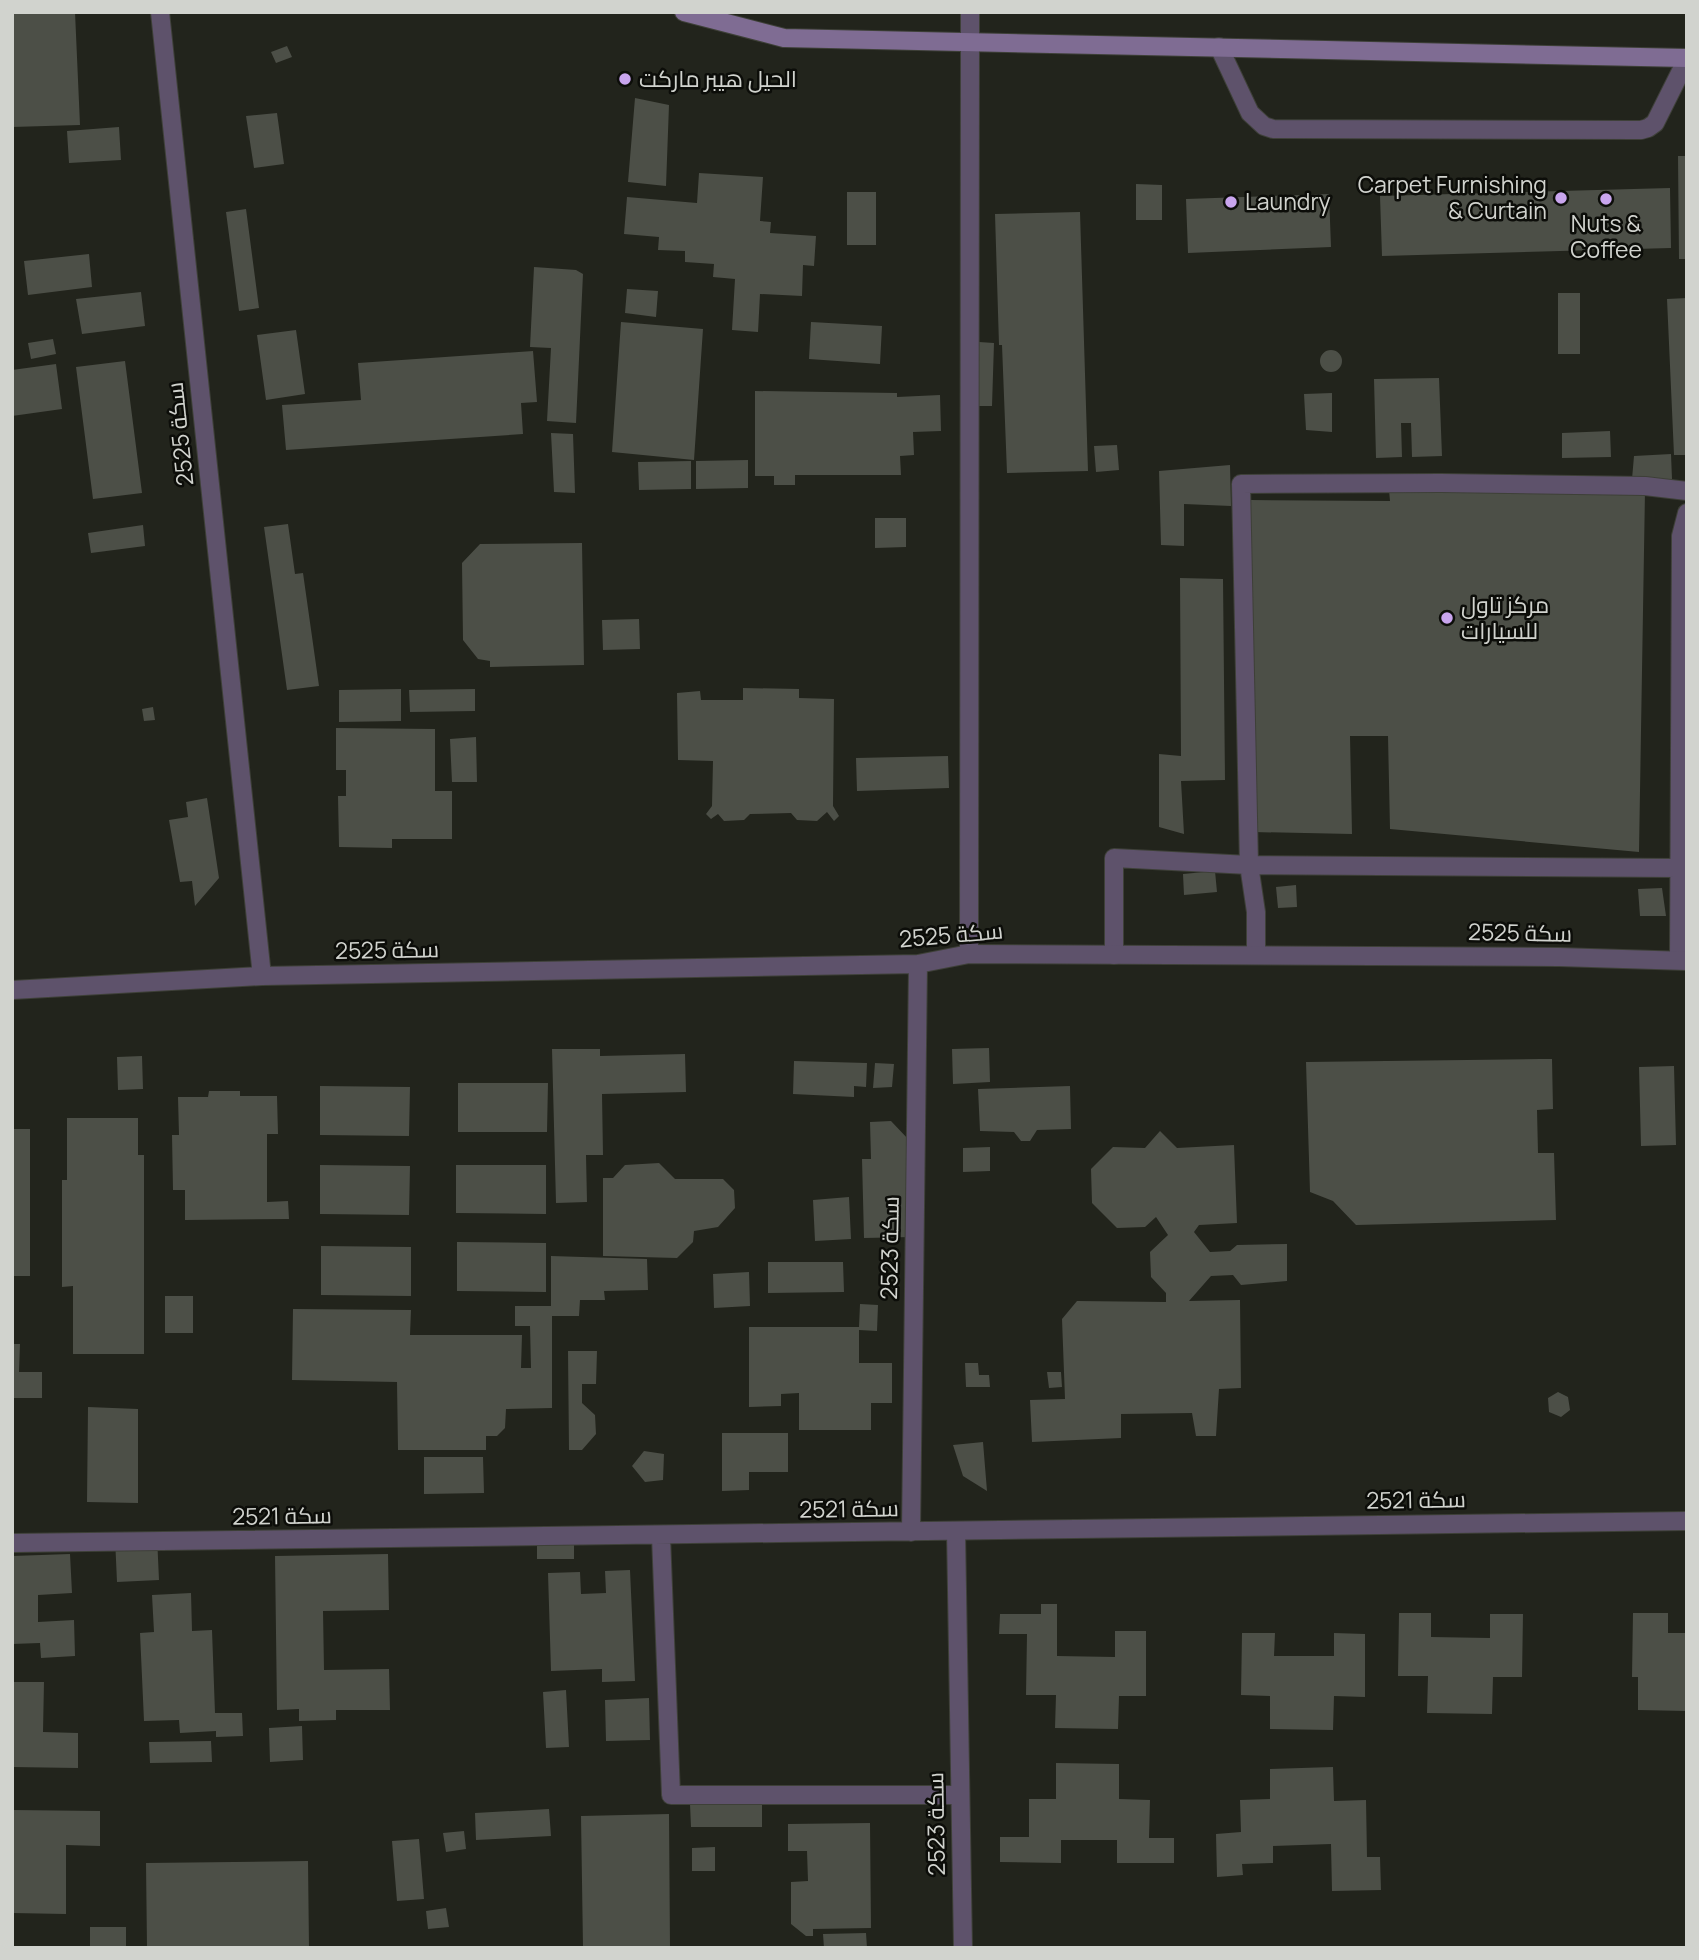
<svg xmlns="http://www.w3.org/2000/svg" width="1699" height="1960" font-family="Manrope,Cairo,sans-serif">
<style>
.building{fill:#4c4f47}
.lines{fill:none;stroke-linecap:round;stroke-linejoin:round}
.lane-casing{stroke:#3e4038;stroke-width:20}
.street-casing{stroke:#3e4038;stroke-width:20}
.secondary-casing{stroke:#3e4038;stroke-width:20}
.lane{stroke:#5e526b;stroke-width:18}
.street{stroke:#5e526b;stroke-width:18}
.secondary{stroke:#7f6c93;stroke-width:18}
.poi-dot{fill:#c9a5ee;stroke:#0c0d09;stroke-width:2.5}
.labels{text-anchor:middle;stroke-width:5;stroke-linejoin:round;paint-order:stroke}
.poi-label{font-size:23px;fill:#d1d3ce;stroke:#0c0d09;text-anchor:start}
.street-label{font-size:23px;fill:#d1d3ce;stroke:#0c0d09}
</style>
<rect width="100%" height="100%" fill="#22241c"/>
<path class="building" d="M12,12H75L80,125L12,127Z
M287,46L292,57L276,63L271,52Z
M635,98L669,105L666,186L628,182Z
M277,113L284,164L254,168L246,116Z
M119,127L121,160L69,163L67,131Z
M1678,156H1687V259H1679Z
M699,173L763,177L760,221L771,222L770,233L816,236L814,266L803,265L802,296L760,294L758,332L732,330L735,279L713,277L714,264L685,262V251L658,250L659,237L624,234L627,197L697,203Z
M1136,184L1162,185V220H1136Z
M1670,188L1671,248L1382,256L1380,196Z
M847,192H876V245H847Z
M1329,194L1331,247L1188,253L1186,199Z
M246,209L259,308L239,311L226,212Z
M1080,212L1088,471L1007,473L1002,345H999L995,214Z
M89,254L92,287L28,295L24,261Z
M534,267L576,270L583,274L576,423L547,421L551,348L530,347Z
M627,289L658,291L656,317L625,313Z
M141,292L145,326L82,334L76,299Z
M1558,293H1580V354H1558Z
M1687,298V455H1674L1667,299Z
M621,322L703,329L694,460L612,452Z
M811,322L882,326L880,364L809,359Z
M296,330L305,394L266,400L257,335Z
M53,339L56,354L31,359L28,343Z
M979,342L994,343L992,406H978Z
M1320 361a11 11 0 1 1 22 0a11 11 0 1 1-22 0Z
M533,351L537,402L521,403L523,434L286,450L282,405L361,400L358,363Z
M125,361L142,493L93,499L76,367Z
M56,364L62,409L12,416V370Z
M1439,378L1442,456L1412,457L1411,423H1401L1402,457L1376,458L1374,379Z
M755,391L897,393V397L940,395L941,431L913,432L914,455L900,456L901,475H795V485H774V476H755Z
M1332,393V432L1306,430L1304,394Z
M1610,431L1611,457L1562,458V433Z
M551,433L573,434L575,493L554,492Z
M1117,445L1119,470L1096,472L1094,446Z
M1671,454L1672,479H1632L1634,456Z
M748,460V488L696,489V461Z
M691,461V489L639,490L638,462Z
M1230,465L1231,506L1184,504V546L1161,545L1159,471Z
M1389,490L1479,493L1645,491L1639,852L1390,829L1388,736H1350L1352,834L1253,832L1250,500L1390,501Z
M875,518H906V547L875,548Z
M288,524L295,574L303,573L319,686L287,690L264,527Z
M143,525L145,546L91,553L88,533Z
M582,543L584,665L490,667V661L478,659L463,640L462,563L480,544Z
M1180,578L1223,579L1225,780L1181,781L1184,834L1159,827V754L1181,756Z
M639,619L640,649L603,650L602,620Z
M743,688L799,689V698L834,699L833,806L839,816L834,821L827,812L817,821L797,820L791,813L750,814L744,820L724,821L718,814L711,819L706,814L712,806L713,761L678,760L677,693L700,691L701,700H743Z
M401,689V721L339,722V690Z
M475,689V711L410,712L409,690Z
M153,707L155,720L144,721L142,709Z
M336,728L435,729V791H452V839H392V848L339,847L338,796H346V770H336Z
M476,737L477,782H452L450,739Z
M948,756L949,788L857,791L856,758Z
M207,798L219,878L195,906L192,881L180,882L169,820L188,817L186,802Z
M1215,871L1217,892L1184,895L1183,874Z
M1296,885L1297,907L1278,908L1276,887Z
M1662,888L1666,916H1640L1638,889Z
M989,1048L990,1082L953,1084L952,1049Z
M552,1049H600V1056L685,1054L686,1092L602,1094L603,1155H586L587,1202L556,1203Z
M142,1056L143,1089L118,1090L117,1057Z
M1540,1059H1552L1553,1109L1537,1110L1538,1153H1554L1556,1220L1356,1225L1333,1201L1310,1192L1306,1062Z
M794,1061L867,1063L866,1087L854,1086V1097L793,1094Z
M875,1063L894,1064L892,1087L873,1088Z
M1674,1066L1676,1145L1641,1146L1639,1067Z
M458,1083H548L547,1132H458Z
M320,1086L410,1087L409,1136L320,1135Z
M1070,1086L1071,1129L1037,1130L1030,1141H1021L1014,1132L980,1131L978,1089Z
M209,1091H240V1096H277L278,1134H267V1202L288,1201L289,1219L185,1220V1190H173L172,1135H179L178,1097H208Z
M67,1118H138V1155H144V1354H73V1286L62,1287V1180H67Z
M891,1121L909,1140L912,1237L864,1238L862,1159H871L870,1122Z
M12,1129H30V1276H12Z
M1160,1131L1177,1148L1234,1145L1237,1223L1199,1225L1194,1232L1210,1252L1230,1251L1237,1245L1287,1244V1281L1241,1285L1233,1275L1211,1276L1189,1301L1240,1300L1241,1388L1219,1389L1216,1436H1196L1192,1413L1121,1414V1438L1032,1442L1030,1400L1065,1399L1062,1319L1077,1301L1166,1302V1293L1151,1277L1150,1252L1168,1235L1156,1217L1145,1227L1117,1228L1092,1203L1091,1169L1113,1147L1145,1148Z
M990,1147V1171L963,1172V1148Z
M659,1163L675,1179H723L734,1190L735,1208L718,1227L694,1231L693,1242L677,1258L603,1256V1178H613L625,1165Z
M320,1165L410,1166L409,1215L320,1214Z
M456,1165H546V1214L456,1213Z
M849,1197L851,1239L815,1241L813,1200Z
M457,1242L546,1243V1292L457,1291Z
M321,1246L411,1247V1296L321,1295Z
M551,1256L647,1259L648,1290L604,1291L605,1300H580L579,1316H552V1408L506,1409L505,1428L497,1436H486V1450H398L397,1382L292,1380L293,1309L411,1310L410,1335H522L521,1368H531L530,1326H515V1306H551Z
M768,1262H843L844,1292L768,1293Z
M749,1272L750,1306L714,1308L713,1274Z
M165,1296H193V1333H165Z
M860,1304L878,1305L877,1331L859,1330V1363H892V1403H871V1430H799V1393L781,1394V1406L749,1407V1327H859Z
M12,1344H20L19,1372H42V1398H12Z
M568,1351H597L596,1384H582V1403L595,1415L596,1434L582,1450H569Z
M965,1363H978L979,1375H989L990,1387H966Z
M1047,1372H1061L1062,1387L1049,1388Z
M1558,1392L1568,1397L1570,1410L1561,1417L1549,1412L1548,1398Z
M88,1407L138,1409V1503L87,1502Z
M722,1433H788V1472H749V1490L722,1491Z
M983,1442L987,1491L963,1476L953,1445Z
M644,1451L664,1454L663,1480L645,1482L632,1466Z
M424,1457H483L484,1493L424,1494Z
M537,1532L574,1543V1559H537Z
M157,1536L159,1580L117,1582L115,1538Z
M70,1554L72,1593L38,1595V1622L74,1620L75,1656L41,1658L40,1643L12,1644V1556Z
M388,1554L389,1610L323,1611L324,1670L389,1669L390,1710H336V1720L299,1721V1709L277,1710L275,1556Z
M630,1570L635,1681L602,1682V1669L551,1671L548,1573L580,1572L581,1594L606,1593L605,1571Z
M191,1593L192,1631L212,1630L215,1713H242L243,1736L216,1737V1731L180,1733L179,1720L144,1721L140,1633L154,1632L152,1595Z
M1041,1604H1057V1656L1115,1657V1631H1146V1696H1119L1118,1729L1055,1728L1056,1695H1026L1027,1634H999L1000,1614H1041Z
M1399,1613H1431V1637L1490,1638V1614H1523L1522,1677H1493L1492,1714L1427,1713L1428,1676H1398Z
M1633,1613H1668V1633H1687V1711L1638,1710V1677H1632Z
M1242,1633H1275L1274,1656H1334V1633L1365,1634V1697L1334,1696L1333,1730L1270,1729V1696L1241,1695Z
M12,1682H44L43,1732L78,1733V1768L12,1767Z
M566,1690L569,1747L546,1748L543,1692Z
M649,1698L650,1740L606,1741L605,1700Z
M302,1726L303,1760L270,1762L269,1728Z
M211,1741L212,1762L150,1763L149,1742Z
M1056,1763L1119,1764V1799L1150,1800L1149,1838H1174V1863H1117V1840H1061V1863L1000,1862V1837H1029V1799H1056Z
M1333,1767L1334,1801L1366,1800L1367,1857H1380L1381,1890L1332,1891L1331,1844L1273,1846V1863L1242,1864L1243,1875L1217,1877L1216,1834L1241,1832L1240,1800L1270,1799V1769Z
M690,1804H762V1827H691Z
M549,1809L551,1836L476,1840L475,1813Z
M12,1810L100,1811V1846L66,1845V1914L12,1913Z
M669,1814L670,1948H583L581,1816Z
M870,1823L871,1928L813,1929V1936H806L791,1924V1882L808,1881L807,1851H788V1824Z
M464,1831L466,1849L446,1852L443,1833Z
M419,1839L424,1899L397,1901L392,1841Z
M715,1847V1871H692V1848Z
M308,1861L309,1948H147L146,1863Z
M446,1908L449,1927L428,1929L426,1911Z
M90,1927H126V1948H90Z
M866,1933L867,1948H824L823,1934Z"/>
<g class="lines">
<g class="lane-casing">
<path id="lane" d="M1219,47L1250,113L1264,126L1273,129L1641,130L1648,128L1655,123L1687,59
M969,954L970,41
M1114,955V858L1249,865L1241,484L1441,483L1645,486L1687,491
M1256,955V912L1249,865L1679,868
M1679,960L1681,536L1687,513"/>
</g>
<g class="street-casing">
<path id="street" d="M160,12L262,976
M970,12V41
M12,990L262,976L918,964L969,954L1559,957L1687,961
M956,1531L963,1948
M911,1532L918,964
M661,1536L671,1795H960
M12,1543L1687,1521"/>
</g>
<g class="secondary-casing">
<path id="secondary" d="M684,12L784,38L1687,58"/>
</g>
<use href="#lane" class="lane"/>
<use href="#street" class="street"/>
<use href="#secondary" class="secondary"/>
</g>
<g class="poi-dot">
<circle cx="625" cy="79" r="7"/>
<circle cx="1561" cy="198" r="7"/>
<circle cx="1606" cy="199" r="7"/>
<circle cx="1231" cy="202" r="7"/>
<circle cx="1447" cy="618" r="7"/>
</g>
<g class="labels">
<g class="poi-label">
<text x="639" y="87">الحيل هيبر ماركت</text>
<text x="1547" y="193" text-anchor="end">Carpet Furnishing<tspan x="1547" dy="26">&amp; Curtain</tspan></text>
<text x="1245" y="210">Laundry</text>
<text x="1606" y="232" text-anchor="middle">Nuts &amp;<tspan x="1606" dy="26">Coffee</tspan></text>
<text x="1461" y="613">مركز تاول<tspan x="1461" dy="26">للسيارات</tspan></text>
</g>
<g class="street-label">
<text transform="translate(180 434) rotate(-96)" y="8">سكة 2525</text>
<text transform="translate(1520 933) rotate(1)" y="8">سكة 2525</text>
<text transform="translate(951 935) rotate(-5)" y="8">سكة 2525</text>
<text transform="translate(387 950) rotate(-1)" y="8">سكة 2525</text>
<text transform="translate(890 1248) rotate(-89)" y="8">سكة 2523</text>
<text transform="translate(1416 1500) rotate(-1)" y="8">سكة 2521</text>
<text transform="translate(849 1509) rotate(-1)" y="8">سكة 2521</text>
<text transform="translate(282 1516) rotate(-1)" y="8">سكة 2521</text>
<text transform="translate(936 1824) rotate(-91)" y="8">سكة 2523</text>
</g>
</g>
<rect width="1699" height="1960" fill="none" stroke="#d1d3ce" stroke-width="28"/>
</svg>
